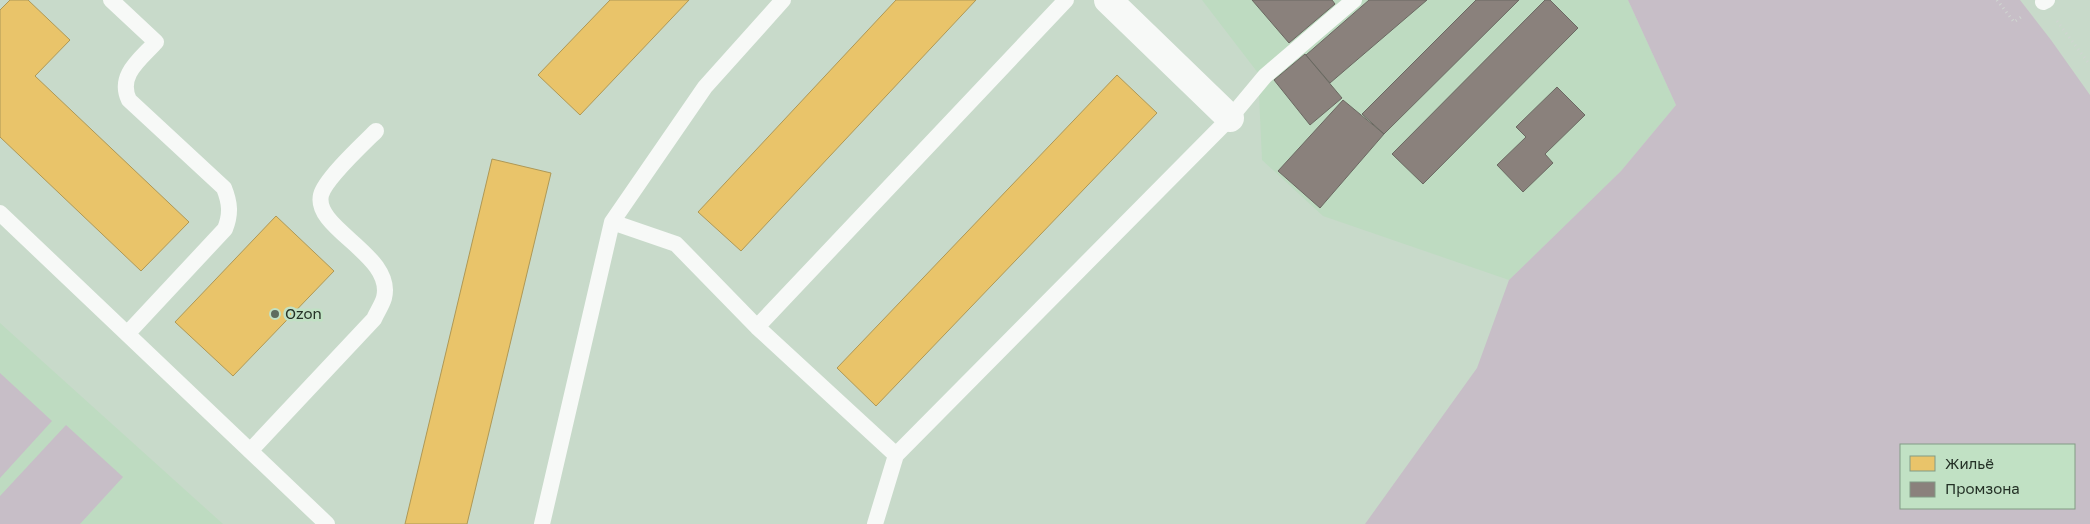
<svg xmlns="http://www.w3.org/2000/svg" width="2090" height="524" font-family="'Golos Text',sans-serif">
<style>
.built{fill:#bedbc1}
.green{fill:#c7bec7;fill-rule:evenodd}
.homes{fill:#e9c46a;stroke:#ae9856}
.industry{fill:#8a817c;stroke:#6b6962}
.lines{fill:none;stroke-linecap:round;stroke-linejoin:round}
.path{stroke:#d0d6d1;stroke-width:3;stroke-dasharray:1 4;stroke-linecap:butt}
.service{stroke:#f7f9f7;stroke-width:16}
.minor{stroke:#f7f9f7;stroke-width:28}
.poi-dot{fill:#5d6c5f;stroke:#c1e1c4;stroke-width:2}
.labels{text-anchor:middle;stroke-width:5;stroke-linejoin:round;paint-order:stroke}
.poi-label{font-size:15px;fill:#243126;stroke:#c1e1c4;text-anchor:start}
</style>
<rect width="100%" height="100%" fill="#c8daca"/>
<path class="built" d="M1202,0H1628L1676,105L1621,171L1509,280L1323,216L1262,160L1258,73Z
M0,323L223,524H0Z"/>
<path class="green" d="M1628,0H2020L2051,40L2090,95V524H1365L1477,368L1509,280L1621,171L1676,105ZM1901,445H2074V508H1901Z
M0,373L52,421L0,478Z
M66,425L123,477L80,524H0V496Z"/>
<path class="homes" d="M10,0H28L70,40L35,76L189,222L141,271L0,137V10Z
M610,0H689L580,115L538,75Z
M896,0H976L741,251L698,212Z
M1117,75L1157,113L876,406L837,368Z
M492,159L551,173L467,524H405Z
M276,216L334,271L233,376L175,322Z"/>
<path class="industry" d="M1252,0H1332L1335,4L1289,43Z
M1369,0H1427L1330,83L1306,55Z
M1476,0H1519L1384,134L1362,114Z
M1545,0H1550L1578,28L1423,184L1392,154Z
M1305,54L1342,98L1310,125L1274,80Z
M1557,87L1585,115L1545,154L1553,163L1523,192L1497,165L1526,137L1516,127Z
M1343,100L1384,134L1320,208L1278,171Z"/>
<g class="lines">
<path class="path" d="M1997,0L2014,22L2024,15
M2057,21L2090,65"/>
<path class="service" d="M111,0L156,42C141,59 117,75 129,100L224,188C230,203 231,214 225,229L127,334
M2043,2L2047,0
M0,213L327,524
M612,222L676,244L757,327L896,455
M757,327L1066,0
M250,451L374,319C377,312 382,305 384,298C395,255 313,229 321,195C325,179 363,144 376,131
M542,524L612,222L705,87L783,0
M875,524L896,455L1230,118L1265,76L1354,0"/>
<path class="minor" d="M1108,0L1230,118"/>
</g>
<circle class="poi-dot" cx="275" cy="314" r="5"/>
<g class="labels">
<g class="poi-label">
<text x="285" y="319">Ozon</text>
</g>
</g>
<rect x="1900" y="444" width="175" height="65" fill="#c1e1c4" stroke="#829b85"/>
<rect x="1910" y="456" width="25" height="15" fill="#e9c46a" stroke="#829b85"/>
<text x="1945" y="469" font-size="15" fill="#243126">Жильё</text>
<rect x="1910" y="482" width="25" height="15" fill="#8a817c" stroke="#829b85"/>
<text x="1945" y="494" font-size="15" fill="#243126">Промзона</text>
</svg>
